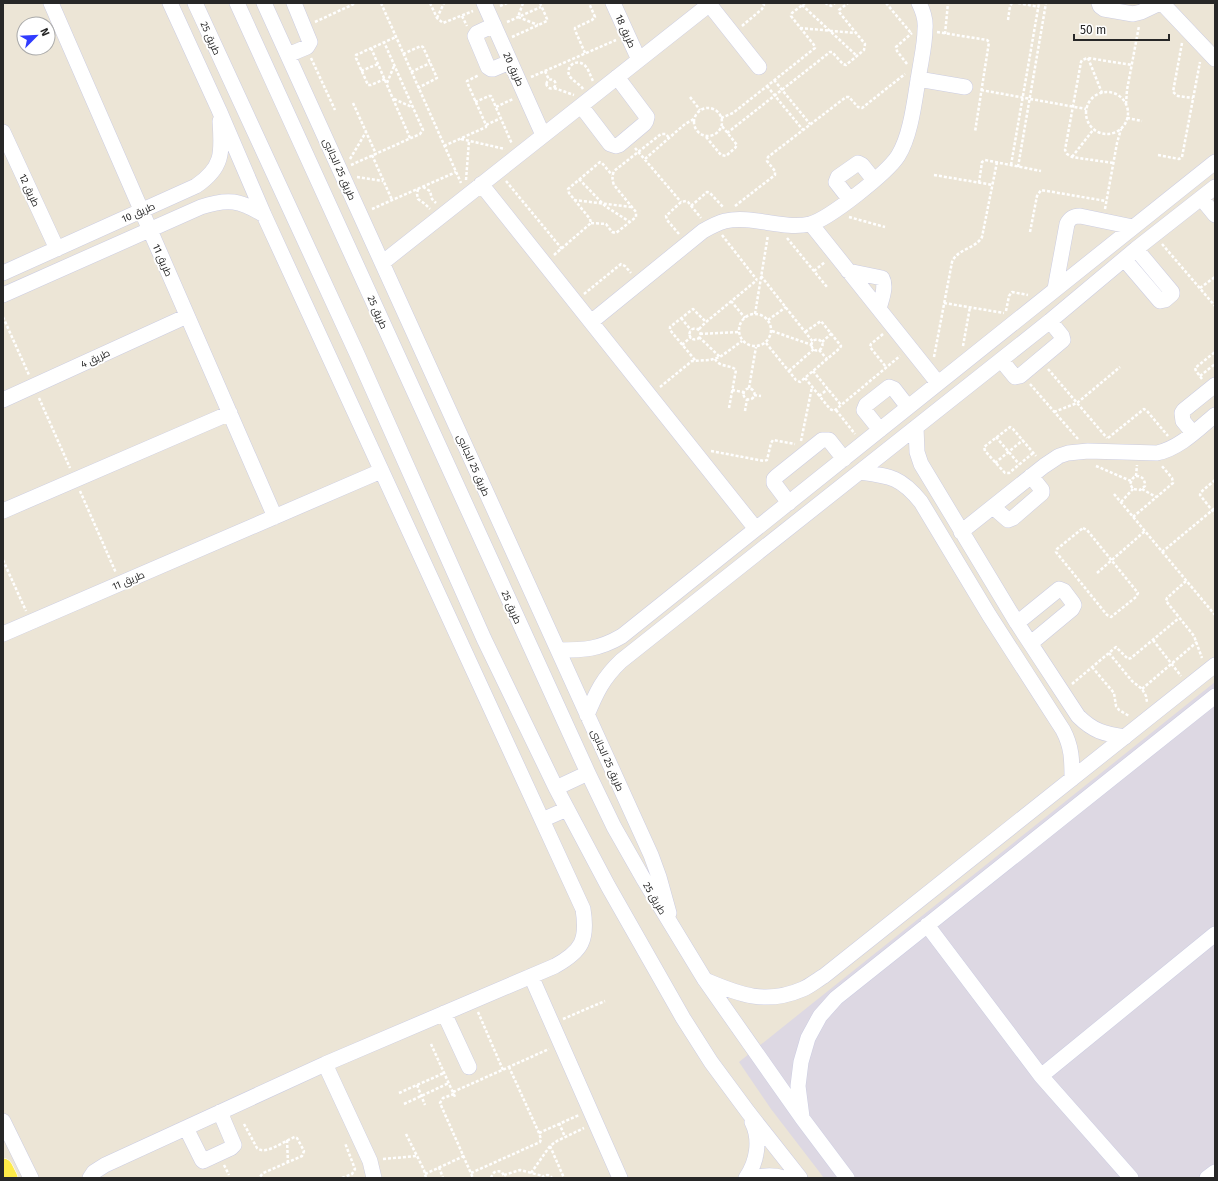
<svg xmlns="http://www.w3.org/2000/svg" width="1218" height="1181" font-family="'Fira Sans',Cairo,sans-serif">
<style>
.industrial{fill:#ddd8e3}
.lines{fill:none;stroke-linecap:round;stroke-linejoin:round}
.minor-casing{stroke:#cccde2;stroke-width:16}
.major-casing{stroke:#fff;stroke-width:20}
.path{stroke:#fff;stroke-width:2.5;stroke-dasharray:3 2;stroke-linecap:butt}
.minor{stroke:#fff;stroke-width:15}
.major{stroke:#feeb49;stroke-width:19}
.labels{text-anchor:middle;stroke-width:4;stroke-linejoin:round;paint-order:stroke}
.street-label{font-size:10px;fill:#272727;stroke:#fff}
</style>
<rect width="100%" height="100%" fill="#ece5d6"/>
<path class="industrial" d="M1215,682V1178H824L771,1109L739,1062Z"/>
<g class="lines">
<g class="minor-casing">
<path id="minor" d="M51,3L275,517
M195,3L357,354L484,639L556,788L608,886L683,1018L711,1062L748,1112L800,1178
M237,3L588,773L614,827L643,878L705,980L802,1118L847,1178
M264,3L651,855L659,877L669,913
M484,3L543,135
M613,3L639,60
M1099,3L1100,6L1104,9L1133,14L1141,12L1160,3
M1162,3L1215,59
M709,4L759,67
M494,25L477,33L475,36L488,67L491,69H493L510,62
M288,55L307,47L310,42L294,3
M918,79L965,87
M581,106L610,144L616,146L619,145L644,124L646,121L647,117L617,77
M3,132L57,249
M481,184L756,529
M1201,198L1215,215
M850,200L836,182L838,177L858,163L862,165L874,180
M811,224L938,383
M1124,259L1159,300L1160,301L1165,300L1172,294V292L1136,249
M382,263L711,3
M848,271L882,278C887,287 881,300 879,309
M3,273L196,186C224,167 222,152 220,121
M1055,289L1067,224C1070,218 1073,216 1080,216L1133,227
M3,295L201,207C228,198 240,200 264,215
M591,322L703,231C710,227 717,223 725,221C753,215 782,230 810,224C829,219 887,173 898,156C912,134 915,95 920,68C922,56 925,42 925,29C926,20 923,11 919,3
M1001,360L1015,377L1020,376L1063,340L1062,336L1050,321
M3,400L187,316
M916,427L917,452L921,464L1017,623L1078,716C1093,731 1104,734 1125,737
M880,430L864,410L866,405L889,387L894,389L908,407
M1193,433L1183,421L1182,413L1184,410L1215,385
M860,472C890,476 901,477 921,502L989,615L1063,730C1072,747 1072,760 1072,779
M789,503L774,483V479L777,476L822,440H829L844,459
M993,507L1008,520L1013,518L1042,493V490L1031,476
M3,511L230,413
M961,532L1044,466L1059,456L1068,453L1088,451L1157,453C1180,448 1198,429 1215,415
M1017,623L1059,589L1064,591L1073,603L1074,605L1072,609L1031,643
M3,634L381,471
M558,650C584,650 598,650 622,636L1215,162
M587,715C596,693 603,678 621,661L1050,321L1136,249L1215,187
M556,788L588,773
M542,820L567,809
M927,925L1041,1076L1131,1178
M531,976L620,1178
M705,980C740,995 766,1005 803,989C810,986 817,980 824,976L1215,665
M444,1013L469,1067
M325,1064L370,1161L374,1178
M1041,1076L1215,934
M802,1117L798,1086L801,1062L808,1038L820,1016L836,998L1215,696
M3,1121L31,1178
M186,1128L202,1160L203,1161L231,1148L234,1145L220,1112
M90,1178L94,1172L105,1165L325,1064L555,966C582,951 588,940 583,909L264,215L219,110L170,3
M746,1178C757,1162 761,1140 752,1122
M755,1178C765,1175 774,1175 784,1178
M1207,1178L1215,1172"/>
</g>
<g class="major-casing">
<path id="major" d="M3,1168L8,1178"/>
</g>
<path class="path" d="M381,3L461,183
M430,3L437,18L443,23L473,11
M523,3L518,17L538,25
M825,3L831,6L835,3
M886,3L911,33
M1018,3L1039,7
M802,5L857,56
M500,6L507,3
M462,16L467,26
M437,18L444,3
M1008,20L1010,6L1012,3
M315,22L356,3
M507,22L541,7
M742,26L762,9L764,5L763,3
M800,28L855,33
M937,32L987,40L989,42L975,132
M945,34L948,3
M512,37L547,21V19L540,3
M1182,43L1173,92L1178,96L1193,98
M371,48L410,138
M585,53L575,30V28L592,20L595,17L589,3
M403,54L421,46L423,47L437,78L418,88
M311,58L335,110
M1088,58L1102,93
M907,64L897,51L896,47L912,33
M361,71L378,64
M545,71L549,80
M411,72L430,63
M531,77L616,40
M385,79L371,85H368L356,58V55L396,37
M546.5 84a4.5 4.5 0 1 1 9 0a4.5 4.5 0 1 1-9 0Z
M774,80L810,124
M387,83L394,66
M767,86L803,130
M554,88L574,95
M583,89C580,84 571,80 569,75C566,67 575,59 583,64C588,67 590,75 593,81
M981,90L1086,109
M1086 113a21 21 0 1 1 42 0a21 21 0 1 1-42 0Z
M690,97L700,110
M394,99L412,107
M475,102L489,96H491L512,144
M353,103L376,154
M1126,104L1127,90L1139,26
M496,107L513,99
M694 122a14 14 0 1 1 28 0a14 14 0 1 1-28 0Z
M721,118L733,113L815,48L814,45L791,16L792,13L805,3
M1127,118L1142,121
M486,125L501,118
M727,133L830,52H832L843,64L846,65L864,50L865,44L839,12V10L848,3
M706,137L721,155L726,156L735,148L737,145L722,126
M461,139L505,149
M444,146L486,127V125L467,82V81L479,75
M635,148L681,202
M372,155L392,200
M1158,155L1179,159L1182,157L1200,62
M1072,157L1093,130
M350,159L366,132
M645,159L685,124L694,119
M1113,163L1072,157L1067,154L1065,150L1081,62L1082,60L1088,58L1132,65
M351,165L420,134L423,130L384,42
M1011,165L1039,3
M1018,167L1046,3
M934,175L993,185
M357,177L383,181
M579,179L605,206L630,222
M466,180L469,141
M506,181L562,249
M979,183L982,162L985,160L1041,171
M423,187L430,191L432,199L436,203
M418,189L417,194L418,199L425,204L430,209
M574,200L631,207
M691,206L707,192L710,193L723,207
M735,206L775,175V171L767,161L768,157L846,97H849L858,107L862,108L905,74
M372,209L456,172
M1105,209L1117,143L1121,129
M849,217L885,227
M591,223L606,224L612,232L616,233L636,217V212L614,185C612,180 612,176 614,171L661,134H666L669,138
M1030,232L1037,196L1041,190L1106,201
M679,234L667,220L666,216L681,202L686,201L688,202L701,218
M722,235L757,280
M787,238L827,287
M1162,244L1215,306
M554,255L591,223L590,219L569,193L568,189L600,162L602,163L612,175
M814,271L825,262
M761,276L813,342
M1200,288L1215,277
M584,294L621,264L625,266L631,273
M731,301L745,318
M944,303L1004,313
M1006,311L1009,296L1012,292L1028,295
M739 330a16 16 0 1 1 32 0a16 16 0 1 1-32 0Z
M755,314L768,235
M3,317L29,375
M681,318L691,330
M768,320L786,307
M689.5 334a5.5 5.5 0 1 1 11 0a5.5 5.5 0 1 1-11 0Z
M699,329L706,322L757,280
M772,331L812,345
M700,334L739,332
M883,334L871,344L870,347L886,367
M699,337L720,357
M811.5 345a5.5 5.5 0 1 1 11 0a5.5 5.5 0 1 1-11 0Z
M822,342L832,333
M766,343L796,380L800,382L840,348L841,346L821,321L805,332
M682,345L691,337
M963,346L970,307
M819,350L827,359
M934,357L952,262C957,249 975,249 982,237L997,162
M715,359C720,368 730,364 736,370L729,408
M695,360L670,330V327L693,309L706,322
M1048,369L1107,438
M789,371L814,349
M813,371L841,405
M1200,376L1215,364
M805,378L830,409L834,411L900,356
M1202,379L1196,371L1195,368L1215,352
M1030,384L1078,439
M660,387L692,361L710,360L720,357L742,341
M749,388L756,347
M743.5 394a5.5 5.5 0 1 1 11 0a5.5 5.5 0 1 1-11 0Z
M732,390L743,392
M754,395L761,396
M819,396L828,389
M39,398L70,468
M836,410L855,434
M745,411L747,399
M1054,412L1077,403L1120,367
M996,437L1019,464
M1108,438L1144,409L1147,411L1168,436
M801,441L812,387
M711,451L764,461L767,460L771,443L773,440L795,444
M1033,453L1009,473H1005L985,451L984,447L1010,427L1013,429L1036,456
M995,463L1023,440
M1096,466L1131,481
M1136,476C1142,476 1145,479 1145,486L1140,490L1133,489L1130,484L1133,478L1136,476L1137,465
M1215,480L1201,492L1200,495L1215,514
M1142,489L1156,497
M80,491L116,573
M1114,494L1215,615
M1121,502L1133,489
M1133,517L1173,483L1172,478L1161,465
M1083,528L1087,530L1138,593L1136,597L1111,617L1107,615L1056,552L1057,549Z
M1162,552L1215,508
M3,560L26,611
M1097,573L1145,531
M1186,581L1167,598L1166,601L1194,636L1202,658
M1153,640L1181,676
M1109,653L1132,681L1142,689L1146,696L1147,702
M1092,667L1114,693L1116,706L1119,710L1129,716
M1072,684L1116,647L1128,659L1131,658L1179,618
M1142,689L1197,642
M478,1012L503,1070
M563,1019L605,1001
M431,1044L455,1097
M417,1085L425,1105
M453,1092L549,1049
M399,1093L444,1073
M454,1094L443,1098L440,1103L473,1178
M404,1104L449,1083
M559,1123L565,1137
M244,1124L257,1148C266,1156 285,1140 295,1137L297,1138L304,1151L302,1156L263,1173L259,1178
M539,1133L579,1115
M406,1134L424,1170L426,1178
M287,1140L288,1163
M550,1146L564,1178
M383,1159L417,1156
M224,1165L229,1175
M439,1167L443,1178
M471,1173L540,1142L541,1139L539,1133L509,1067
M531,1173L550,1146L557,1141L584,1128
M425,1174L464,1156
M504,1175L520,1170L543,1176
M342,1178L352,1174L355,1169L345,1143
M491,1178C493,1172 496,1170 502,1172L505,1178
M542,1178C545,1174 549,1174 552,1178"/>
<use href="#minor" class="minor"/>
<use href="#major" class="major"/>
</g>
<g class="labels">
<g class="street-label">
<text transform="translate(626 31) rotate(66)" y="4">طريق 18</text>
<text transform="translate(211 38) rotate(66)" y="4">طريق 25</text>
<text transform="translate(514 69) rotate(66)" y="4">طريق 20</text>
<text transform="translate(340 169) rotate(66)" y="4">طريق 25 الجانبى</text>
<text transform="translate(30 190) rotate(65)" y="4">طريق 12</text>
<text transform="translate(138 212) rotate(-24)" y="4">طريق 10</text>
<text transform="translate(163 260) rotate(66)" y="4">طريق 11</text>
<text transform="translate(378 312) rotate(66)" y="4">طريق 25</text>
<text transform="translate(95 358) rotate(-25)" y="4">طريق 4</text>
<text transform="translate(474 465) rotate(66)" y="4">طريق 25 الجانبى</text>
<text transform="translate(128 580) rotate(-23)" y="4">طريق 11</text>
<text transform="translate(512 607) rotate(66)" y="4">طريق 25</text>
<text transform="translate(608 760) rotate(66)" y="4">طريق 25 الجانبى</text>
<text transform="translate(655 898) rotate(60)" y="4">طريق 25</text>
</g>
</g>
<rect width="1218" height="1181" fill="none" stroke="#272727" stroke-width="8"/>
<g transform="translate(36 36) rotate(66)"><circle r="19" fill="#ffffff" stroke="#a9a9a9"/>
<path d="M0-3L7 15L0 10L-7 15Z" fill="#303cff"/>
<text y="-6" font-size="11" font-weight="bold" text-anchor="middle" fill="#272727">N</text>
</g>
<path d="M1074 34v6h95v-6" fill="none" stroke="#272727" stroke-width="2"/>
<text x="1080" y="34" font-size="12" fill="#272727" stroke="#ffffff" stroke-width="3" paint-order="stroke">50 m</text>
</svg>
